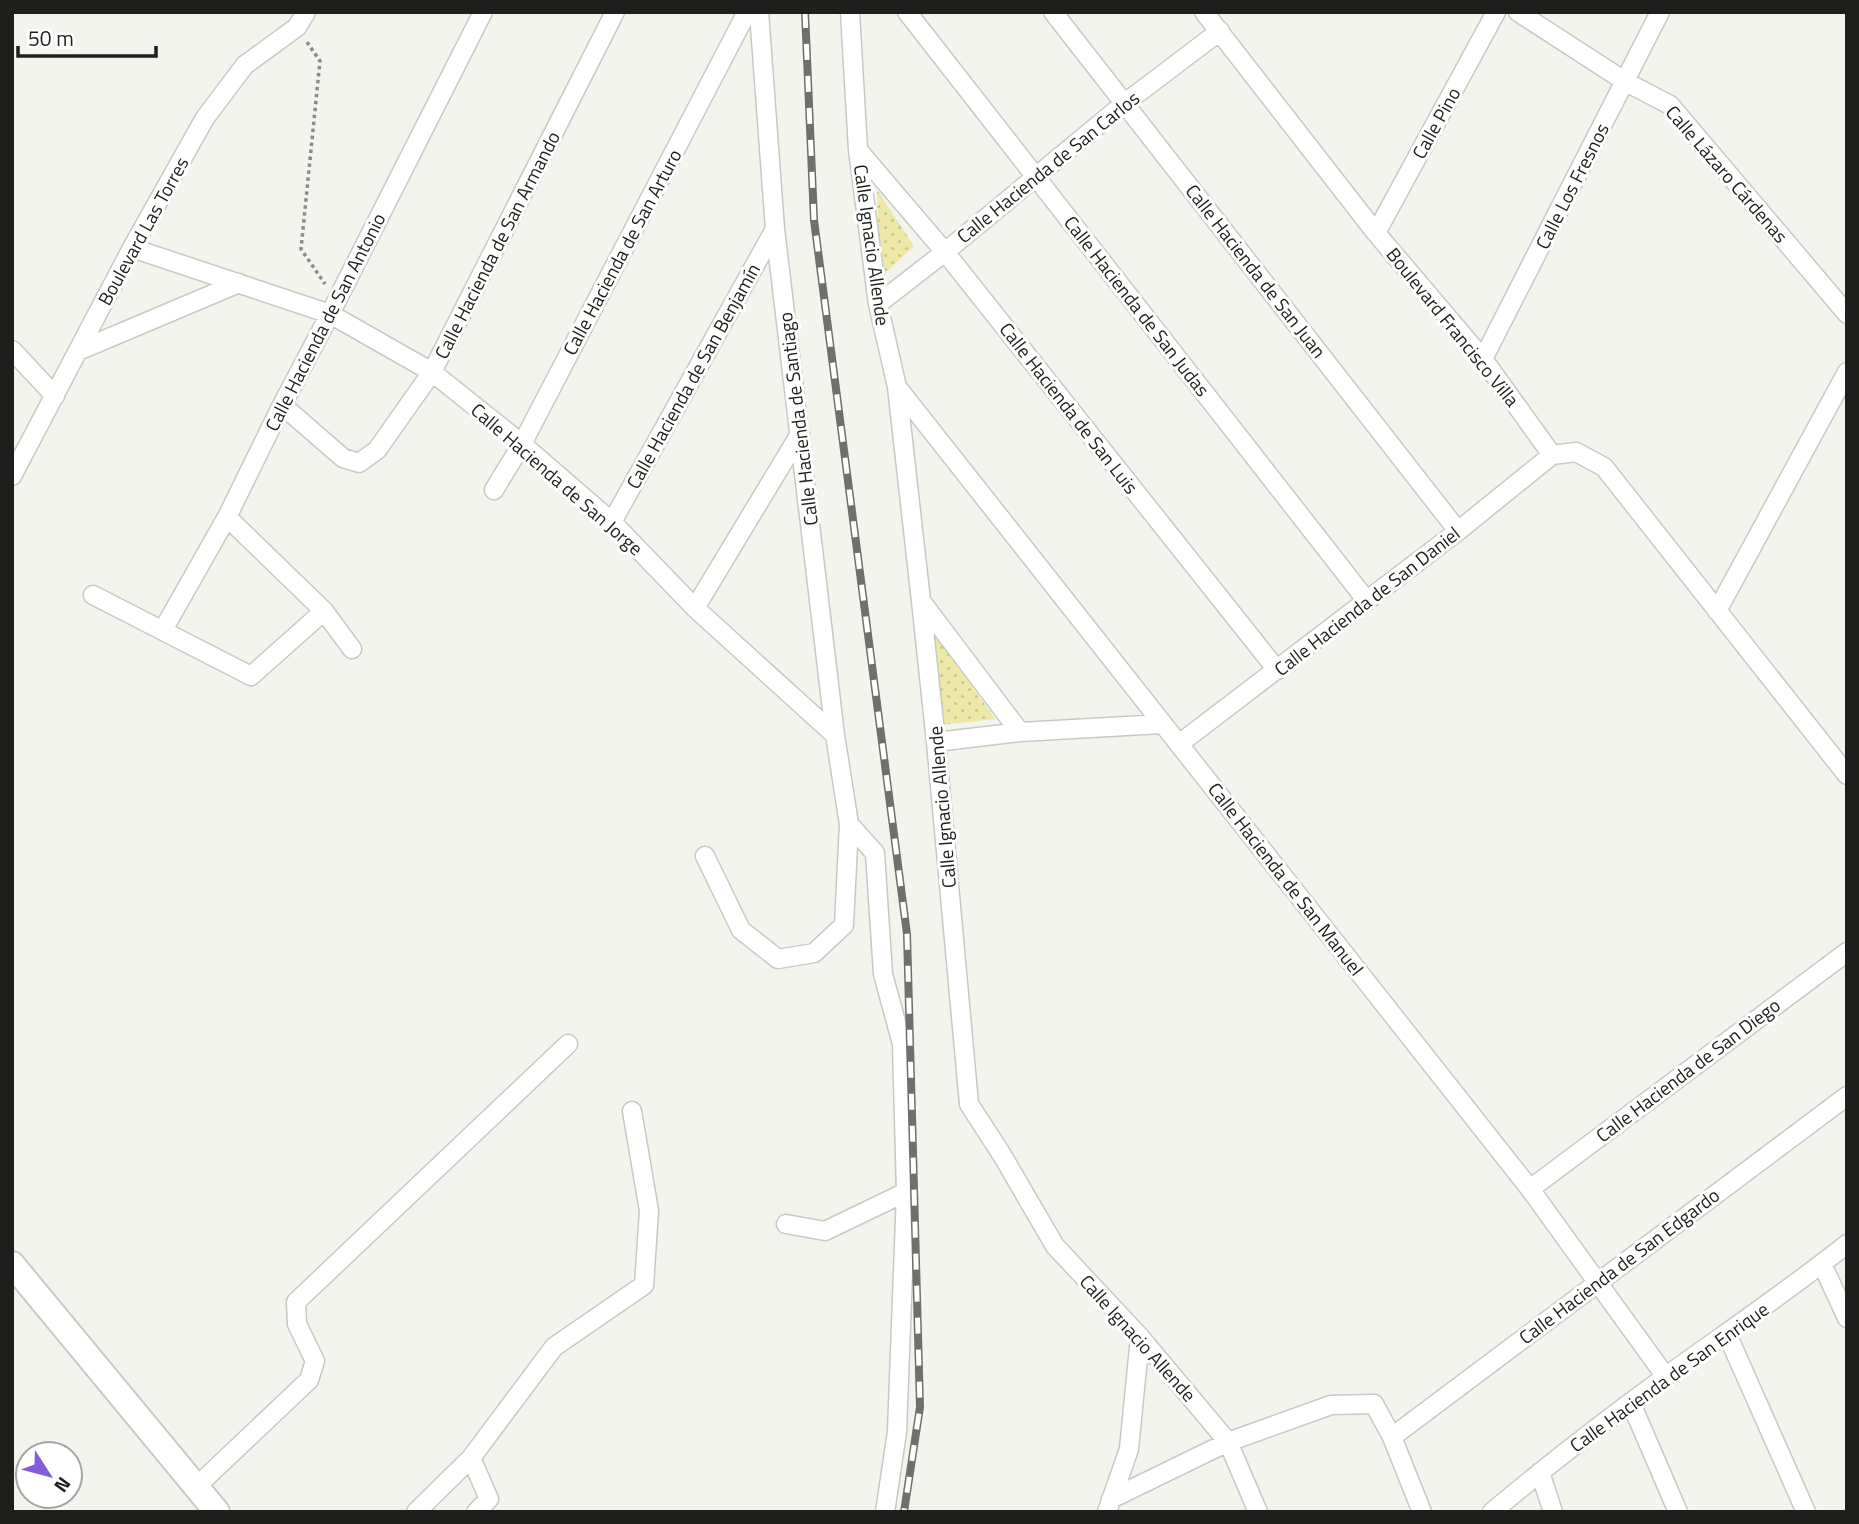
<svg xmlns="http://www.w3.org/2000/svg" width="1859" height="1524" font-family="'Titillium Web',sans-serif">
<style>
.park{fill:url(#park-dots)}
.lines{fill:none;stroke-linecap:round;stroke-linejoin:round}
.street-casing{stroke:#c9c9c4;stroke-width:21}
.secondary-casing{stroke:#c9c9c4;stroke-width:28}
.path{stroke:#8b8b87;stroke-width:3.5;stroke-dasharray:3.5 3.5;stroke-linecap:butt}
.street{stroke:#fff;stroke-width:18}
.secondary{stroke:#fff;stroke-width:24}
.rail-casing{stroke:#6f6f6c;stroke-width:8}
.rail{stroke:#fff;stroke-width:5;stroke-dasharray:16;stroke-linecap:butt}
.labels{text-anchor:middle;stroke-width:6;stroke-linejoin:round;paint-order:stroke}
.street-label{font-size:19px;fill:#1e1e1c;stroke:#fff}
</style>
<defs>
<pattern id="park-dots" width="8" height="8" patternUnits="userSpaceOnUse" patternTransform="scale(1.75)"><rect width="8" height="8" fill="#ede7a8"/><path d="M2 2h.1M6 6h.1" fill="none" stroke="#cbc690" stroke-width="1.8" stroke-linecap="round"/></pattern>
</defs>
<rect width="100%" height="100%" fill="#f4f4ee"/>
<path class="park" d="M877,190L914,246L880,278Z
M931,628L995,719L940,725Z"/>
<g class="lines">
<g class="street-casing">
<path id="street" d="M850,12L858,150L878,304L897,387L921,601L936,742L969,1104L1002,1155L1055,1246L1140,1337L1228,1442L1258,1512
M907,12L1367,601
M1053,12L1458,531
M1204,12L1376,233L1483,359L1552,455
M1518,12L1626,82L1670,105L1847,314
M858,150L945,252L1277,670
M1376,233L1496,12
M132,248L330,314L432,372L522,444L612,522L695,608L835,735
M878,304L945,252L1125,103L1220,31
M12,350L55,396
M78,351L239,283
M1483,359L1660,12
M897,387L1530,1189L1666,1377
M282,405L343,458L359,463L377,450L432,372L615,12
M1552,455L1576,452L1604,467L1847,775
M12,476L132,248L205,118L245,65L297,27L306,12
M494,490L522,444L747,12
M227,517L324,611L352,649
M612,522L775,229
M93,595L251,676L324,611
M921,601L1020,732
M695,608L800,434
M1717,611L1847,372
M163,630L227,517L282,405L330,314L483,12
M936,742L1020,732L1162,724
M1179,744L1458,531L1552,455
M849,824L875,853L883,974L902,1044L906,1192L897,1432L885,1512
M705,856L741,930L778,959L814,953L844,925L849,824L835,735L775,229L759,12
M1530,1189L1847,952
M786,1224L825,1231L906,1192
M1822,1264L1847,1318
M1727,1334L1806,1512
M1631,1403L1678,1512
M1392,1437L1847,1096
M471,1458L489,1499L476,1512
M1540,1472L1553,1512
M196,1487L309,1380L315,1361L297,1324L296,1302L568,1044
M1111,1499L1228,1442L1331,1405L1374,1404L1392,1437L1422,1512
M416,1512L471,1458L554,1347L644,1285L649,1211L632,1111
M1107,1512L1129,1449L1140,1337
M1492,1512C1548,1465 1606,1420 1665,1377C1726,1333 1788,1291 1847,1244"/>
</g>
<g class="secondary-casing">
<path id="secondary" d="M12,1264L217,1512"/>
</g>
<path class="path" d="M307,42L320,61L301,249L325,284"/>
<use href="#street" class="street"/>
<use href="#secondary" class="secondary"/>
<g class="rail-casing">
<path id="rail" d="M805,12L814,220L907,934L920,1407L904,1512"/>
</g>
<use href="#rail" class="rail"/>
</g>
<g class="labels">
<g class="street-label">
<text transform="translate(1436 123) rotate(-61)" y="7">Calle Pino</text>
<text transform="translate(1048 167) rotate(-39)" y="7">Calle Hacienda de San Carlos</text>
<text transform="translate(1727 174) rotate(49)" y="7">Calle Lázaro Cárdenas</text>
<text transform="translate(1572 186) rotate(-63)" y="7">Calle Los Fresnos</text>
<text transform="translate(143 231) rotate(-61)" y="7">Boulevard Las Torres</text>
<text transform="translate(497 245) rotate(-63)" y="7">Calle Hacienda de San Armando</text>
<text transform="translate(872 245) rotate(82)" y="7">Calle Ignacio Allende</text>
<text transform="translate(622 252) rotate(-62)" y="7">Calle Hacienda de San Arturo</text>
<text transform="translate(1256 271) rotate(52)" y="7">Calle Hacienda de San Juan</text>
<text transform="translate(1137 306) rotate(52)" y="7">Calle Hacienda de San Judas</text>
<text transform="translate(325 322) rotate(-63)" y="7">Calle Hacienda de San Antonio</text>
<text transform="translate(1453 327) rotate(51)" y="7">Boulevard Francisco Villa</text>
<text transform="translate(693 376) rotate(-61)" y="7">Calle Hacienda de San Benjamín</text>
<text transform="translate(1069 408) rotate(52)" y="7">Calle Hacienda de San Luis</text>
<text transform="translate(798 419) rotate(-97)" y="7">Calle Hacienda de Santiago</text>
<text transform="translate(557 479) rotate(41)" y="7">Calle Hacienda de San Jorge</text>
<text transform="translate(1367 601) rotate(-38)" y="7">Calle Hacienda de San Daniel</text>
<text transform="translate(942 807) rotate(-95)" y="7">Calle Ignacio Allende</text>
<text transform="translate(1286 879) rotate(52)" y="7">Calle Hacienda de San Manuel</text>
<text transform="translate(1688 1070) rotate(-37)" y="7">Calle Hacienda de San Diego</text>
<text transform="translate(1619 1266) rotate(-37)" y="7">Calle Hacienda de San Edgardo</text>
<text transform="translate(1138 1338) rotate(48)" y="7">Calle Ignacio Allende</text>
<text transform="translate(1669 1377) rotate(-36)" y="7">Calle Hacienda de San Enrique</text>
</g>
</g>
<rect width="1859" height="1524" fill="none" stroke="#1e1e1c" stroke-width="28"/>
<g transform="translate(49 1475) rotate(126)"><circle r="33" fill="#ffffff" stroke="#a5a5a4" stroke-width="2"/>
<path d="M0-5L12 26L0 18L-12 26Z" fill="#825dd7"/>
<text y="-10" font-size="19" font-weight="bold" text-anchor="middle" fill="#1e1e1c">N</text>
</g>
<path d="M18 46v10h138v-10" fill="none" stroke="#1e1e1c" stroke-width="3.5"/>
<text x="28" y="46" font-size="21" fill="#1e1e1c" stroke="#ffffff" stroke-width="5" paint-order="stroke">50 m</text>
</svg>
